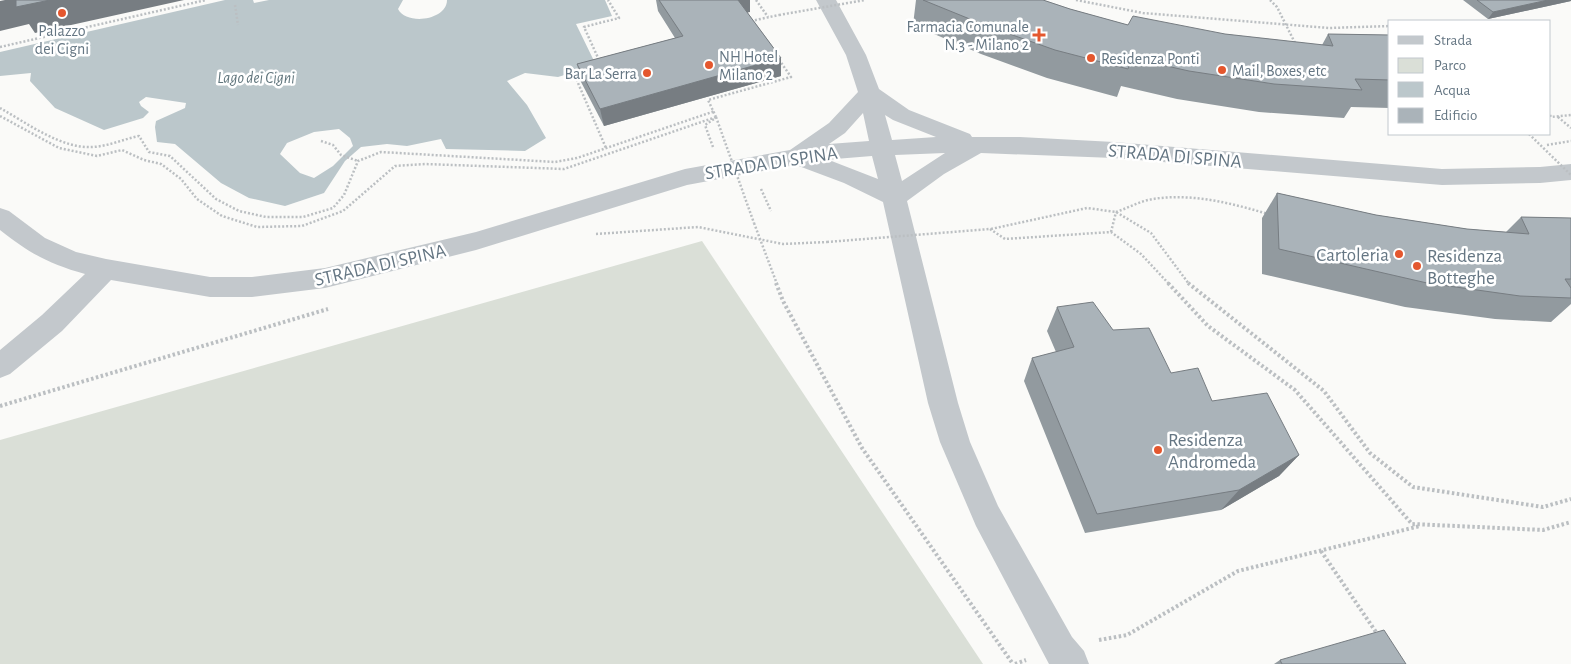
<svg xmlns="http://www.w3.org/2000/svg" width="1571" height="664" font-family="'Alegreya Sans',sans-serif">
<style>
.green{fill:#dadfd7}
.water{fill:#bbc7cb;fill-rule:evenodd}
.lines{fill:none;stroke-linecap:round;stroke-linejoin:round}
.path-far1{stroke:#bbbfc2;stroke-width:2.5;stroke-dasharray:2 2;stroke-linecap:butt}
.path{stroke:#bbbfc2;stroke-width:4;stroke-dasharray:2.5 2.5;stroke-linecap:butt}
.minor{fill:#c3c8cc;fill-rule:evenodd}
.path-bridge{stroke:#bbbfc2;stroke-width:2.5;stroke-dasharray:2 2;stroke-linecap:butt}
.wall{fill:#929a9f}
.shaded-wall{fill:#777d82}
.building{fill:#aab3b9;stroke:#777d82}
.poi-dot{fill:#e4572e;stroke:#fff;stroke-width:2}
.labels{text-anchor:middle;stroke-width:5;stroke-linejoin:round;paint-order:stroke}
.far-poi-label{font-size:16px;fill:#657683;stroke:#fff;text-anchor:start}
.far-water-label{font-size:16px;font-style:italic;fill:#60757c;stroke:#fff}
.street-label{font-size:19px;fill:#657683;stroke:#fff}
.poi-label{font-size:19px;fill:#657683;stroke:#fff;text-anchor:start}
</style>
<rect width="100%" height="100%" fill="#fafaf8"/>
<path class="green" d="M702,241L983,664H0V440Z"/>
<path class="water" d="M225,0H253L254,3L269,0H403L398,9C407,26 447,20 447,0H605L612,16L576,24L596,65L558,77L525,73L507,81L527,105L546,138L525,151L446,149L441,139L407,146L387,144L361,147L345,161L324,193L285,206L249,198L221,183L175,144L157,142L155,127L156,121L185,108L186,103L146,97L139,102L141,106L149,112L143,118L104,130L55,108L30,81L31,73L0,76V52ZM339,129L350,138L353,146L333,166L314,178L300,173L280,154L287,143L314,132Z"/>
<g class="lines">
<path class="path-far1" d="M756,0L768,17
M1076,0L1143,13L1329,28L1390,26
M1270,0L1277,7L1296,45
M235,5L238,25
M751,21L779,15
M0,47L206,0
M599,60L584,27L619,18L608,0
M583,74L575,76L606,148
M0,108C27,123 61,149 93,147C109,146 124,139 139,136L149,152L170,156L216,199L239,211L266,217H303L333,208L344,195L358,161L381,152L555,162L577,158L715,111
M1550,115L1551,117L1571,115
M0,116L59,148L97,156L122,150L144,160L161,164L181,179L197,199L222,216L257,227L302,226L343,211L395,166L425,164L564,169L716,117
M716,117L708,100L791,77L780,61
M1558,117L1571,128
M321,141L333,145L341,155L358,161
M1547,145L1571,141
M713,147L705,125L714,119
M761,189L771,211
M1116,212C1128,208 1140,201 1153,199C1192,193 1231,203 1268,214
M754,223L777,284
M990,229L1005,239L1111,232L1141,254L1169,284
M991,229L1087,208L1116,212L1151,233L1189,284
M1111,232L1116,212
M596,234L698,227L783,244L827,242"/>
<path class="path" d="M776,283L783,301L862,448L1013,664
M1168,283L1208,326L1295,390L1412,524L1543,530L1571,522
M1188,283L1324,391L1370,453L1413,487L1543,507L1571,499
M0,406L328,309
M1321,551L1378,635
M1099,640L1127,635L1238,571L1420,526
M1015,664L1026,660"/>
<path class="minor" d="M816,0H836L866,55L879,89L909,110L970,134L972,137H1020L1114,142L1442,169L1540,167L1571,164V180L1540,183L1442,185L1114,158L981,153L944,174L907,201L958,403L970,442L998,506L1072,637L1084,651L1089,664H1049L976,526L940,442L928,403L883,202L844,183L796,165L687,185L476,250L325,288L252,297H210L111,280L62,331L10,374L0,378V350L42,315L85,274C49,264 29,253 0,230V208L9,211L45,238L76,252L106,259L210,277H252L325,268L476,232L685,169L790,150L829,123L858,92L846,55ZM863,113L869,141L829,144L845,133ZM885,115L893,120L936,137L892,140ZM945,153L902,181L895,155ZM872,156L878,179L829,160L835,159Z"/>
<path class="path-bridge" d="M779,15L865,0
M716,117L754,223
M1529,134L1571,175
M827,242L990,229"/>
</g>
<path class="wall" d="M656,0H750V12H747L781,58V76L604,126L581,82L577,64L675,38L658,11Z
M916,0H1043L1070,9L1128,25L1225,34L1322,45L1328,34L1390,35V108L1351,107L1344,118L1259,112L1177,99L1121,86L1117,97L1047,78L981,54L913,25Z
M1463,0H1571V1L1488,19Z
M1277,193L1376,215L1467,229L1506,232L1521,217L1571,218V304L1551,322L1495,319L1405,307L1262,274V218Z
M1057,307L1113,330L1171,373L1212,401L1299,455L1279,476L1221,510L1085,533L1024,381L1032,358L1056,352L1047,331Z
M1280,660L1406,664H1274Z"/>
<path class="shaded-wall" d="M5,0H184L35,33L29,24L0,31V1Z
M736,0H750V12L737,15Z
M1548,0H1571V1L1488,19L1493,12Z
M781,58V76L604,126L600,109Z
M1299,455L1279,476L1221,510L1239,490Z"/>
<path class="building" d="M16,0H50L16,7Z
M659,0H738L781,58L600,109L577,64L683,36Z
M923,0H1043L1070,9L1128,25L1133,16L1225,34L1333,46L1328,34L1390,35V80L1355,79L1362,90L1274,84L1189,71L1131,58L1128,69L1055,50L987,26Z
M1477,0H1548L1493,12Z
M1277,193L1376,215L1467,229L1529,234L1521,217L1571,218V279H1565L1571,288V298L1520,296L1427,283L1279,249Z
M1093,302L1113,330L1149,328L1171,373L1198,368L1212,401L1267,393L1299,455L1239,490L1097,514L1032,358L1074,347L1057,307Z
M1384,630L1406,664H1282L1280,660Z"/>
<g class="poi-dot">
<circle cx="62" cy="13" r="5"/>
<path d="M1036.5 27.5h5v5h5v5h-5v5h-5v-5h-5v-5h5z"/>
<circle cx="1091" cy="58" r="5"/>
<circle cx="709" cy="65" r="5"/>
<circle cx="1222" cy="70" r="5"/>
<circle cx="647" cy="73" r="5"/>
<circle cx="1399" cy="254" r="5"/>
<circle cx="1417" cy="266" r="5"/>
<circle cx="1158" cy="450" r="5"/>
</g>
<g class="labels">
<g class="far-poi-label">
<text x="1029" y="32" text-anchor="end">Farmacia Comunale<tspan x="1029" dy="18">N.3 - Milano 2</tspan></text>
<text x="62" y="36" text-anchor="middle">Palazzo<tspan x="62" dy="18">dei Cigni</tspan></text>
<text x="719" y="62">NH Hotel<tspan x="719" dy="18">Milano 2</tspan></text>
<text x="1101" y="64">Residenza Ponti</text>
<text x="1232" y="76">Mail, Boxes, etc</text>
<text x="637" y="79" text-anchor="end">Bar La Serra</text>
</g>
<g class="far-water-label">
<text x="256" y="83">Lago dei Cigni</text>
</g>
<g class="street-label">
<text transform="translate(1175 155) rotate(5)" y="7">STRADA DI SPINA</text>
<text transform="translate(771 162) rotate(-9)" y="7">STRADA DI SPINA</text>
<text transform="translate(380 264) rotate(-13)" y="7">STRADA DI SPINA</text>
</g>
<g class="poi-label">
<text x="1389" y="261" text-anchor="end">Cartoleria</text>
<text x="1427" y="262">Residenza<tspan x="1427" dy="22">Botteghe</tspan></text>
<text x="1168" y="446">Residenza<tspan x="1168" dy="22">Andromeda</tspan></text>
</g>
</g>
<rect x="1388" y="20" width="162" height="115" fill="#ffffff" stroke="#c1c8cd"/>
<rect x="1398" y="36" width="25" height="8" fill="#c3c8cc" stroke="#c1c8cd"/>
<text x="1434" y="45" font-size="15" fill="#657683">Strada</text>
<rect x="1398" y="58" width="25" height="15" fill="#dadfd7" stroke="#c1c8cd"/>
<text x="1434" y="70" font-size="15" fill="#657683">Parco</text>
<rect x="1398" y="82" width="25" height="15" fill="#bbc7cb" stroke="#c1c8cd"/>
<text x="1434" y="95" font-size="15" fill="#657683">Acqua</text>
<rect x="1398" y="108" width="25" height="15" fill="#aab3b9" stroke="#c1c8cd"/>
<text x="1434" y="120" font-size="15" fill="#657683">Edificio</text>
</svg>
